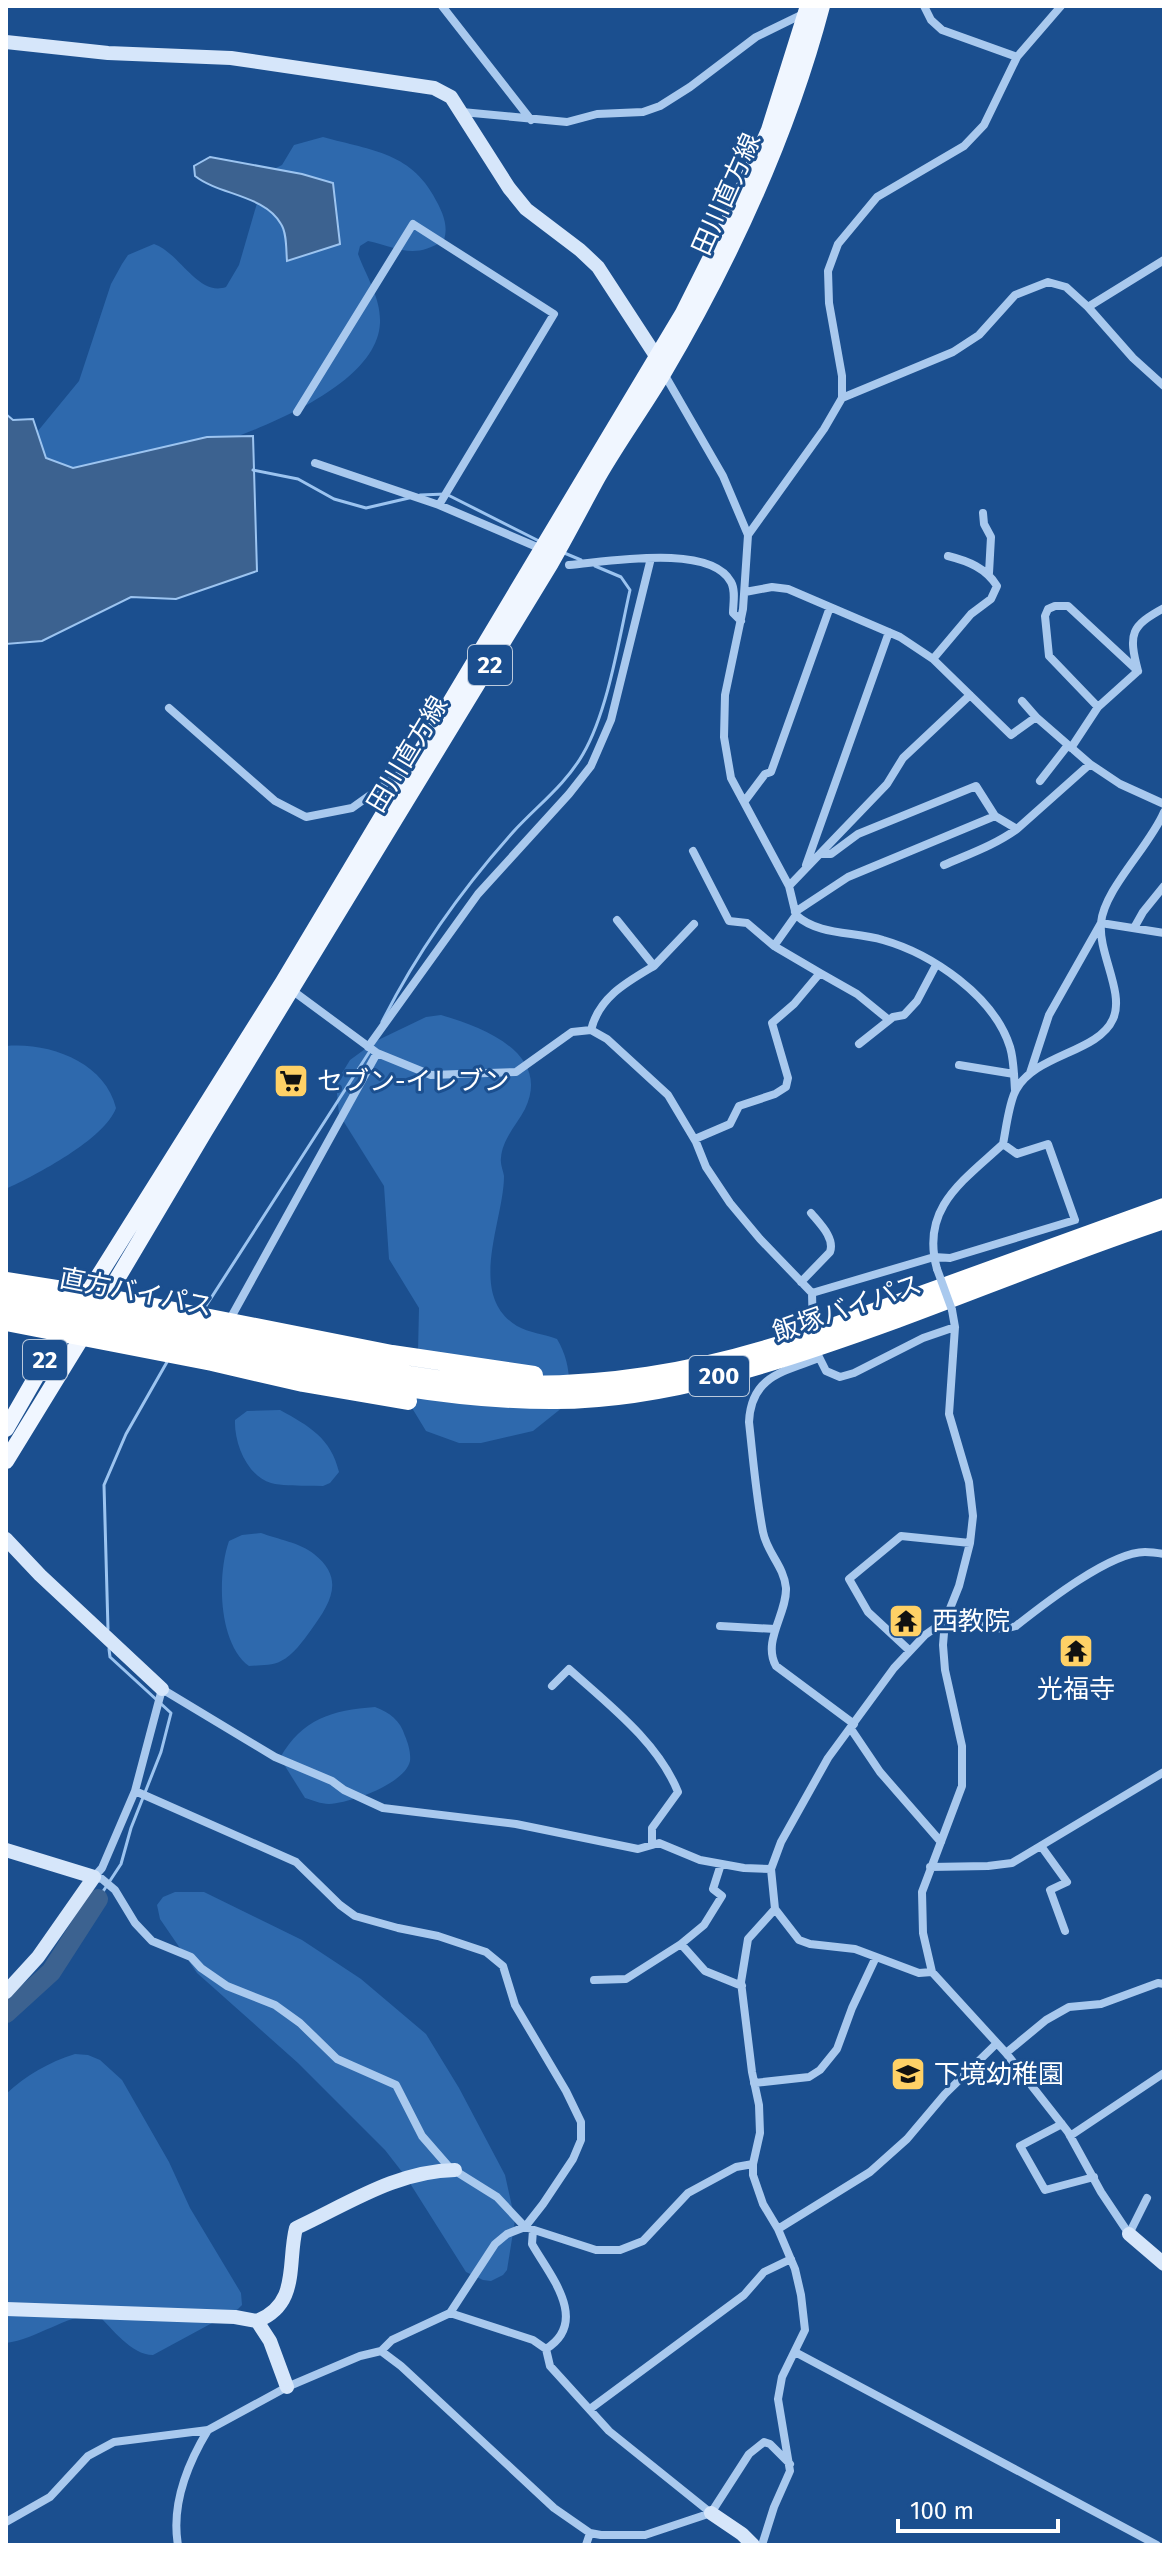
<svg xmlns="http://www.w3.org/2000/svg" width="1170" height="2551" font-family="'Fira Sans','Noto Sans JP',sans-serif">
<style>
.green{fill:#2e69ad}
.water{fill:#3c6290;stroke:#9cc4f0;stroke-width:2}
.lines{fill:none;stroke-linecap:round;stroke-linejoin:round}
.stream{stroke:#9cc4f0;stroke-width:3}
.river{stroke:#3c6290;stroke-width:20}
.street{stroke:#a9c9ee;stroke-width:8}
.secondary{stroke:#d6e6fa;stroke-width:14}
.primary{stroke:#f0f6ff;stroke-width:16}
.highway{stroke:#fff;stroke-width:18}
.street-bridge{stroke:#a9c9ee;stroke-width:8}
.highway-bridge{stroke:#fff;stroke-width:18}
.labels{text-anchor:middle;stroke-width:6;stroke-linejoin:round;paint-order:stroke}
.shield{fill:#1b4f8f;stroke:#bbcadd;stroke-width:2}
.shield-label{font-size:24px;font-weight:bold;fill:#fff}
.street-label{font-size:26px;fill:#fff;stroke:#1b4f8f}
.poi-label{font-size:26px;fill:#fff;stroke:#1b4f8f;text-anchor:start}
</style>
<rect width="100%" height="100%" fill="#1b4f8f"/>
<path class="green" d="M323,137C373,151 413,152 438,204C444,216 448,227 444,240C414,260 399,248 368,241L360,246L358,254C366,276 381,298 380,323C376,411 148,466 79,486L19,454L79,381L111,284L122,264L128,255L154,244C179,252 198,297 226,287L239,265L264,179L272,170L282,165L294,145Z
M441,1015C482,1027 552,1053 525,1109C517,1124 502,1140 501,1158C500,1164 503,1170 504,1176C504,1221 466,1295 517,1326C529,1333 544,1334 557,1339C569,1359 571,1380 568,1403L533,1431L481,1443H459L426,1431L409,1403L411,1368L418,1352L419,1308L389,1259L384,1186L339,1114L336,1083L350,1060L376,1041L426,1017Z
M6,1046C49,1042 105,1062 116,1108C105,1139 36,1175 6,1189Z
M280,1410C309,1426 331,1438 339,1472L330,1483L323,1486C307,1485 287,1487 271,1483C247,1476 234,1443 235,1420L247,1411Z
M261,1533C277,1539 301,1543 314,1554C346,1579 330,1604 311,1630C303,1641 293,1655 281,1661C272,1666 259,1665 249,1666C218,1643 217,1575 229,1541L242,1535Z
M375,1707C390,1713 400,1720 405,1736C408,1743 411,1753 410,1761C405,1784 350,1803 329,1804C321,1804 312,1800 305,1798L280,1758C302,1719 332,1710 375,1707Z
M175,1892H204L302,1940L361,1979L426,2034L459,2088L505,2175L515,2220L507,2270L503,2275L491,2281L483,2280L466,2272L406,2177L385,2150L298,2063L197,1973L160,1919L157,1905L163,1897Z
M75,2054L88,2055L100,2060L122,2080L169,2162L190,2208L241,2293L242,2305L238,2309L153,2355C131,2355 112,2328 97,2314C66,2315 37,2339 6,2343V2094C25,2076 49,2062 75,2054Z"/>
<path class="water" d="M210,157L302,174L333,183L340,244L287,261C286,250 287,233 281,224C265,195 219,195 195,176L194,166Z
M6,414L13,420L33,419L46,458L73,468L207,437L253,436L257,571L176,599L131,597L42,641L6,644Z"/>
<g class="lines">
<path class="stream" d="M253,470L298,479L334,499L366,508L409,498
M420,495L446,494L541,542
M562,552L581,560
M382,1022C417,952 462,889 514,831C537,806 566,784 583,754C608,711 619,639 630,590L621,577L595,566
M204,1309L370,1051
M108,1629L104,1485L126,1434L167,1362
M98,1899L121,1864L131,1828L161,1752L171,1713L110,1657L109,1649"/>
<path class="river" d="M6,2013L51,1972L98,1899"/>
<path class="street" d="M442,6L531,120
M924,6L931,20L942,30L1017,57
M462,112L567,122L597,114L643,112L660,106L690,87L756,37L803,14
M1088,307L1164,260
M663,372L723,476L748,535L743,609L725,695L724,737L731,778L789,886L796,915C819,936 854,931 883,940C932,954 994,996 1010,1047C1014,1060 1014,1076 1015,1090
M842,398L953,352L979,335L1015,295L1048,282L1066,287L1088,307L1133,358L1164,386
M297,412L413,224L554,314L439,505
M315,463L439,505L544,550
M983,513L984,524L991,537L989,573
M748,535L824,429L842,398V376L829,303L828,271L838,244L877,197L964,146L984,125L1017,57L1061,6
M569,565C607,562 710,543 731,582C736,591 733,604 733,613L741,621
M745,592L772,587L788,589L900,637L933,659L1011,735L1036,717L1090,764L1120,784L1164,804
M933,659L971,614L991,599L997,586C986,568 968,561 948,556
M1138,671C1128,633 1131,626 1164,608
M1022,701L1036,717
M169,708L275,801L306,817L352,808L405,770
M1071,748L1098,707L1138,671L1068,606H1055L1048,609L1045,616L1049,656L1098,707
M1040,781L1068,745
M744,802L765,774L771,772L830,607
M693,851L729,921L747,923L774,946
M820,854H831L858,834L976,786L995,816L1017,829L1090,764
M806,865L889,632
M944,865C969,854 995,845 1017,829
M789,886L887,784L903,758L970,695
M795,912L848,877L995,816
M1134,928L1143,912L1164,886
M654,966L694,924
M820,973L857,994L889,1020
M289,988L377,1053L431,1075L516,1072L572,1032L591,1030L607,1039L668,1095L696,1142L706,1167L730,1203L760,1239L812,1293L813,1334
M591,1030C599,997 627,982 654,966L617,920
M859,1044L893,1017L904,1015L917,1001L936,965
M368,1047L478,894L569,794L591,766L611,720L651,558
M959,1065L1014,1074
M1030,1073L1049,1015L1101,923L1164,933
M695,1139L730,1124L739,1106L775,1094L786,1087L788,1078L772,1023L794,1004L820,973L774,946L796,915
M1003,1144C1006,1129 1009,1102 1016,1090C1035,1054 1098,1053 1113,1019C1125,993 1098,953 1101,923C1104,889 1150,846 1164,812
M801,1282L830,1252C835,1238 820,1224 811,1213
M812,1293L934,1257L950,1258L1075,1220L1048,1144L1017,1154L1003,1144C963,1181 920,1208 937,1269
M952,1310L955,1327L949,1414L969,1482L973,1516L970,1543L959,1586L945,1621L943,1645L945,1670L962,1746V1786L922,1892L923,1933L932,1972L1006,2053L1068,2132L1101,2192L1129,2234L1147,2198
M229,1321L377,1053
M818,1355L826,1371L840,1377L854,1373L923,1338L955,1327
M819,1358C783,1372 751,1376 749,1422C753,1458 756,1496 763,1532C767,1553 784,1566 786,1588C787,1614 762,1641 776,1666L854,1724
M720,1626L775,1629
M910,1651L868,1612L849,1579L901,1536L970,1543
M552,1686L569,1669C608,1704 658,1742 678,1792L652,1828V1845
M851,1729L880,1772L941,1842
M1041,1846L1067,1882L1050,1890L1065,1931
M930,1867L988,1866L1012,1863L1164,1772
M681,1944L705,1971L742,1986
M932,1972L919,1973L855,1949L810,1944L799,1940L775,1909L771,1869L781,1842L828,1758L894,1668L925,1635L945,1621L1005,1629L1016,1626C1044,1604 1110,1552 1145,1552C1151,1552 1158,1553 1164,1554
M594,1980L626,1979L681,1944L704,1925L722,1896L713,1889L721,1864
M1006,2053L1046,2020L1069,2007L1101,2004L1158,1983L1164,1984
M754,2083L809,2077L820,2070L837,2049L852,2008L876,1957
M1062,2124L1020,2146L1045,2190L1094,2177
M1070,2136L1164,2073
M753,2164L736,2167L688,2193L643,2241L620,2250H596L525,2227L497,2197L449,2167L422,2136L396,2085L337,2059L300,2023L275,2005L227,1986L201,1968L191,1957L152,1941L135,1923L115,1890L102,1879L94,1877L102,1868L135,1791L162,1689L275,1757L332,1781L344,1790L383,1808L516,1824L638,1849L659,1843L700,1860L744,1868L771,1869
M778,2229L870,2172L907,2139L945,2094L997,2043
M533,2230L532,2244C548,2273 591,2321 546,2349
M450,2313L533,2340L546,2349L550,2366L609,2431L711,2513
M381,2351L401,2366L554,2508L590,2533L601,2535H645L711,2513L749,2454L764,2442L770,2444L790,2464
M795,2352L1157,2545
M590,2409L744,2295L764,2272L791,2259
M6,2522L50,2497L88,2456L114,2442L208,2430L287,2387L360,2356L381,2351L392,2340L450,2313L495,2244L507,2234L525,2227L543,2204L573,2159L581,2140V2122L566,2091L515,2005L503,1966L486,1952L438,1936L398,1928L355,1916L340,1905L296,1862L135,1791
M178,2545C171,2505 188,2463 208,2430
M586,2545L590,2533
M762,2545L774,2507L790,2471L778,2399L782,2377L805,2330L801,2295L795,2269L778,2229L763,2204L753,2175V2164L760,2133L759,2105L752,2072L741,1982L748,1939L775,1909"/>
<path class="secondary" d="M6,42L108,53L231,58L434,88L451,97L509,188L526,209L580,250L598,267L656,356
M6,1539L40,1575L162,1689
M6,1850L94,1877L38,1957L6,1992
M1129,2234L1164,2264
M6,2309L235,2317L257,2321L270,2341L287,2387
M257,2321C300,2304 287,2263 296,2228C348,2204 396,2171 455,2170
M711,2513L742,2534L753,2545"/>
<path class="primary" d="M81,1304L283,982L683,313L724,231L769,130L808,6
M101,1306L205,1131L551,563C567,535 582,506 598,477C618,442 642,409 663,374C730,260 788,135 822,6
M6,1429L67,1323
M6,1461L87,1329"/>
<path class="highway" d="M6,1281L88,1294L392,1354L534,1375
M6,1322L212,1362L303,1383L408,1401
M256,1343C329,1359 403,1378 478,1383C595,1391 703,1372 813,1334L1164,1207
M252,1357C351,1379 449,1400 551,1400C666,1401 790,1358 897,1319C986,1286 1074,1250 1164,1220"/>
<path class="street-bridge" d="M937,1269L952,1310"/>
<path class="highway-bridge" d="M6,1294L256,1343
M6,1307L183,1341L252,1357"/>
</g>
<defs>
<g id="supermarket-square" transform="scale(1.8)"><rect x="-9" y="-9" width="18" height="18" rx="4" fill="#ffd166" stroke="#1b4f8f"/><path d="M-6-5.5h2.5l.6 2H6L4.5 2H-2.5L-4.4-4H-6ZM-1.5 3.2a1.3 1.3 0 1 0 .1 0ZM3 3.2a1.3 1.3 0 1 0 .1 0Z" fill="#111"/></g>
<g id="temple-square" transform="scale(1.8)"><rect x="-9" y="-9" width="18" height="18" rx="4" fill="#ffd166" stroke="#1b4f8f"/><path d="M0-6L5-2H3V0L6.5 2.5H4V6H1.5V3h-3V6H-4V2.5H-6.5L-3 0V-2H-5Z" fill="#111"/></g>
<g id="school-square" transform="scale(1.8)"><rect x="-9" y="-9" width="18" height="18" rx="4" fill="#ffd166" stroke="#1b4f8f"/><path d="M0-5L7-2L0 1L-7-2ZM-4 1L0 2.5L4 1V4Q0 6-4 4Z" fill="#111"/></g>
</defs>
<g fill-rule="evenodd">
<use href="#supermarket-square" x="291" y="1081"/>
<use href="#temple-square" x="906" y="1621"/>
<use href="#temple-square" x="1076" y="1651"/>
<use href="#school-square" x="908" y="2074"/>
</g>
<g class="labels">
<g class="shield">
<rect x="468" y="645" width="44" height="40" rx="6"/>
<rect x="23" y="1340" width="44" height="40" rx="6"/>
<rect x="689" y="1356" width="60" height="40" rx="6"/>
</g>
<g class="shield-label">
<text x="490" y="673">22</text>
<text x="45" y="1368">22</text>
<text x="719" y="1384">200</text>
</g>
<g class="street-label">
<text transform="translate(726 194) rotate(-66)" y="9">田川直方線</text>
<text transform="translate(407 754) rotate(-59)" y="9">田川直方線</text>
<text transform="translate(136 1292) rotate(11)" y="9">直方バイパス</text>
<text transform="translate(847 1308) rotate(-19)" y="9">飯塚バイパス</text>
</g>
<g class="poi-label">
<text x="317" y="1090">セブン-イレブン</text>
<text x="932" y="1630">西教院</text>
<text x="1076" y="1698" text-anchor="middle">光福寺</text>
<text x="934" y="2083">下境幼稚園</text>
</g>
</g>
<rect width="1170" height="2551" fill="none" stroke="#ffffff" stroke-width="16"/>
<path d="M898 2519v12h160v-12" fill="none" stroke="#ffffff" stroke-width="4"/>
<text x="910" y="2519" font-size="24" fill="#ffffff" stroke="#1b4f8f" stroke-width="6" paint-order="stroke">100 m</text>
</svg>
